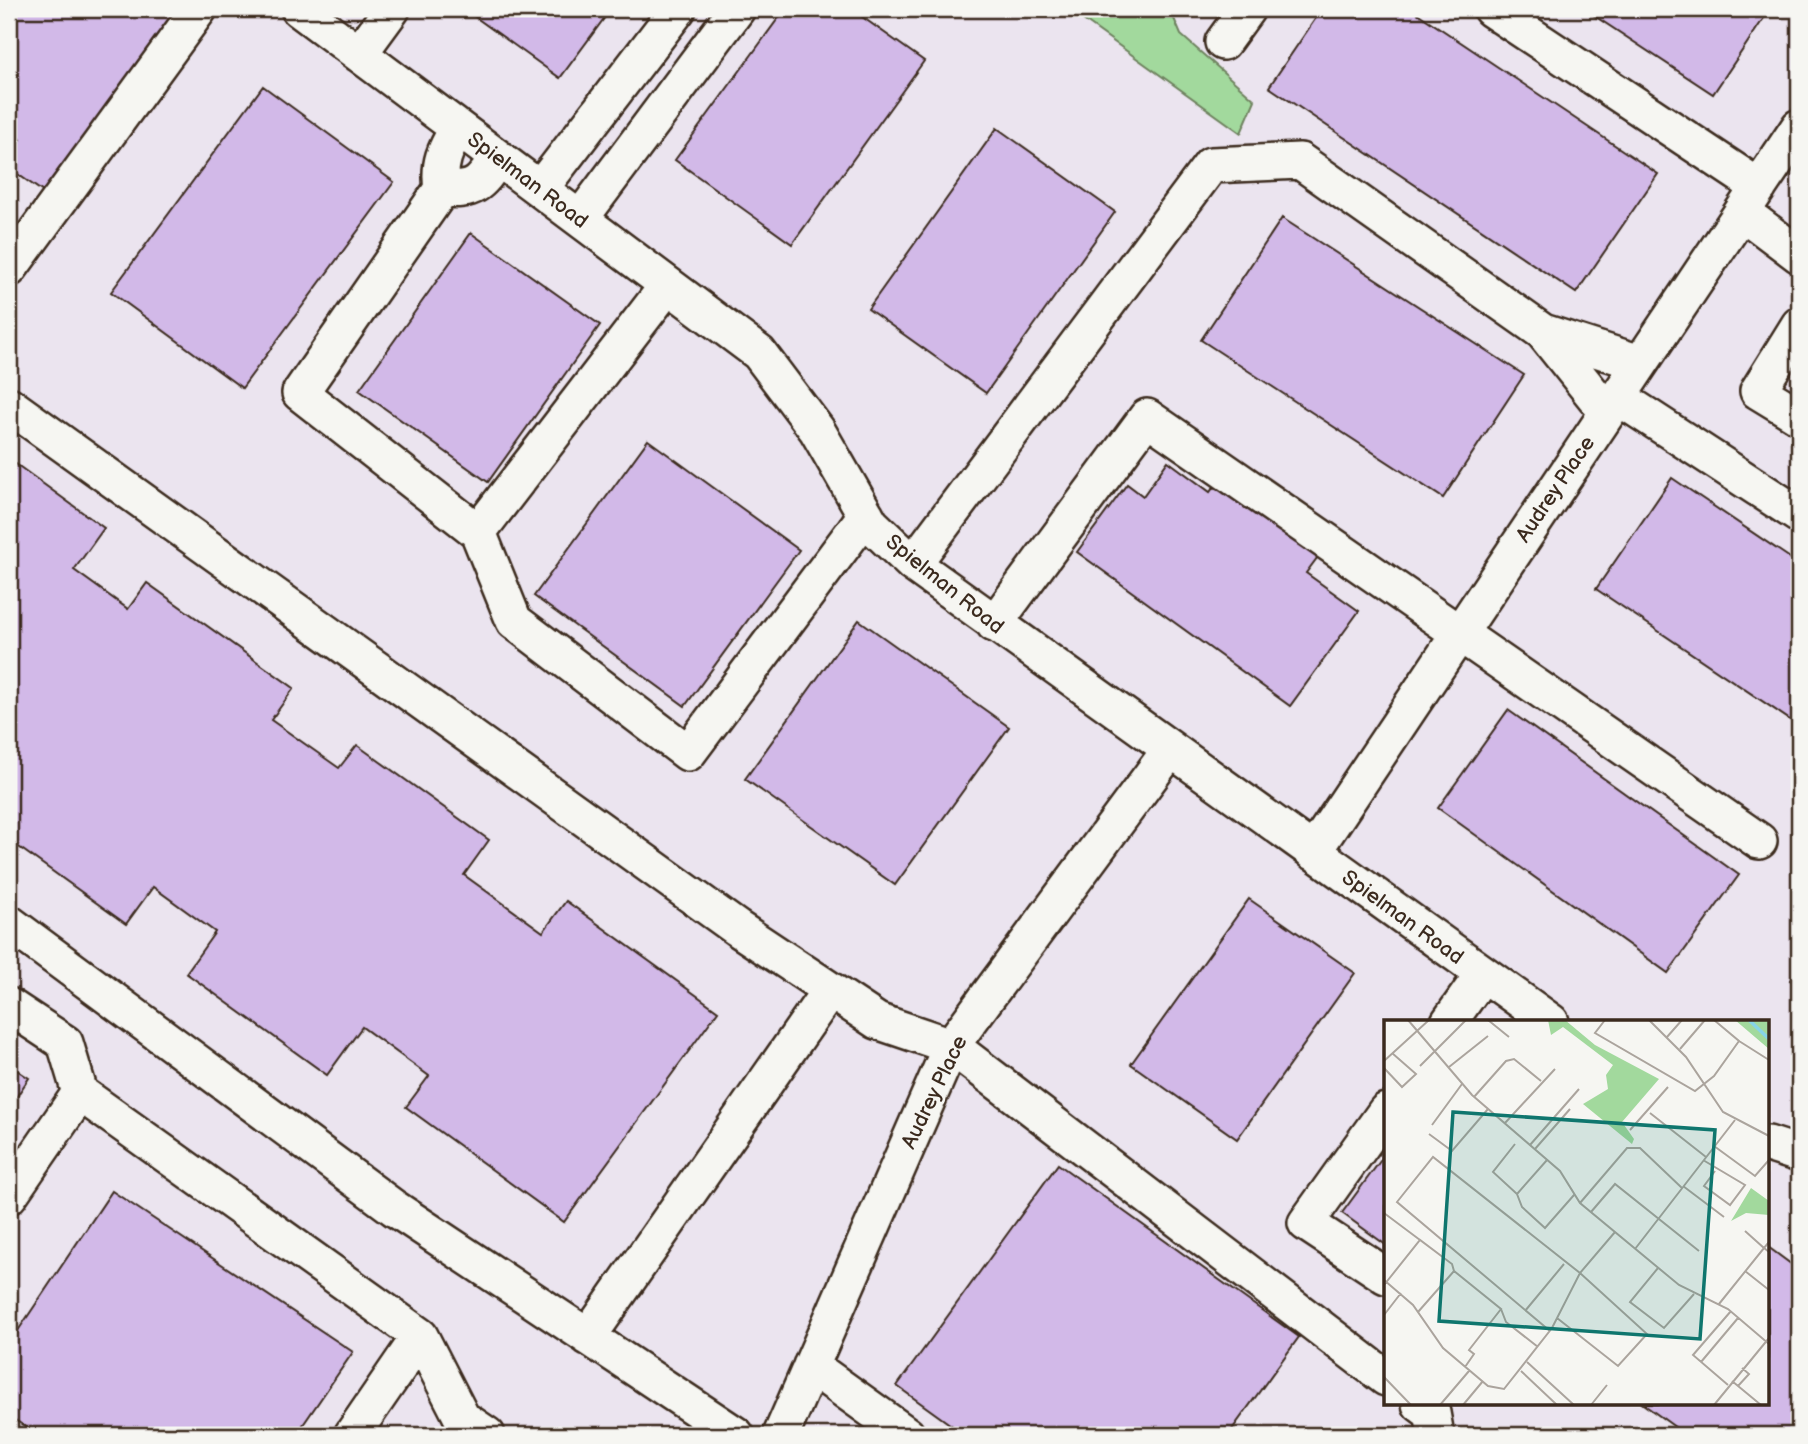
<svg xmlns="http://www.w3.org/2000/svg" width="1808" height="1444" font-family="'Balsamiq Sans',sans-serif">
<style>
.built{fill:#ebe4ef;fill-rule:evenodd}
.green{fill:#a2d99d;stroke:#6e825e;stroke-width:2}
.building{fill:#d2b9e8;stroke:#3b2a1e;stroke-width:2}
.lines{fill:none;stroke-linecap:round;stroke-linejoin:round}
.minor-casing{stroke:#3b2a1e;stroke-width:40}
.minor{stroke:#f6f6f2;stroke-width:35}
.labels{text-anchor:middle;stroke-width:5;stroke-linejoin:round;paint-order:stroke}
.street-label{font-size:21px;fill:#3b2a1e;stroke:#f6f6f2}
.inset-river{fill:none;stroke:#87d4e7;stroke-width:3.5}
.inset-road{fill:none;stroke:#aba49d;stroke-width:2}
.view{fill:#0f766e;fill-opacity:0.15;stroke:#0f766e;stroke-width:3.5}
.inset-edge{fill:none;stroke:#3b2a1e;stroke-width:3.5}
</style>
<rect width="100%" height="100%" fill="#f6f6f2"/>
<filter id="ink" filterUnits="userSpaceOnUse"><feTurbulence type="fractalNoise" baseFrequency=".0143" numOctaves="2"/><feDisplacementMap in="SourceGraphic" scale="14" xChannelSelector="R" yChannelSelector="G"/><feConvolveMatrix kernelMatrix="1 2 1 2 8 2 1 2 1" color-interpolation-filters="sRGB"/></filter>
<g filter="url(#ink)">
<path class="built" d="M9,9H1799V1435H9ZM1386,1022H1768V1404H1386Z"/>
<path class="green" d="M1068,9H1170L1181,35L1255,100L1241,133Z"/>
<path class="building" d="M9,9H164L174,16L46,194L9,168V154L20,139L9,131Z
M464,9H611L560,78Z
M785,9H851L924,61L792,244L675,160Z
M1322,9H1411L1658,174L1576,293L1269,87Z
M1584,9H1770L1713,94Z
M263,86L394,182L242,388L111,292Z
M997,128L1115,212L986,393L868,309Z
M1282,218L1524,375L1443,498L1201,340Z
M471,233L600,325L488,482L359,390Z
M648,440L799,550L685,706L534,596Z
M9,459L104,528L74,570L128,609L147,583L294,688L271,720L339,768L357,745L489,840L464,875L543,932L566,901L718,1011L564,1222L406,1107L429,1076L362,1027L327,1075L186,973L215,932L153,887L126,924L9,840Z
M1168,461L1210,492L1219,480L1320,554L1306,573L1359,611L1290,706L1077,552L1127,484L1143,496Z
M1672,478L1799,564V726L1596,589Z
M859,620L1009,727L895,885L745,779Z
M1508,710L1739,875L1668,973L1438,808Z
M1249,899L1355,973L1237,1139L1131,1064Z
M1799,967V987L1790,980Z
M9,1065L29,1078L9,1108Z
M1386,1153V1245L1342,1213Z
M1058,1164L1299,1337L1228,1435H965L897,1386Z
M112,1191L353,1352L296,1435H38L9,1416V1344Z
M1768,1247L1799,1270V1435H1686L1643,1404H1768Z"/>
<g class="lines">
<g class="minor-casing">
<path id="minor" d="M299,9L759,353L817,430L871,524L913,564L1551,1022
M1491,9L1759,187
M1223,42L1247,9
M359,54L392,9
M458,128C445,150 438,163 442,189C476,192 480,184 498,158
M442,189L300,393L478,532
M540,189L678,9
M1742,212L1799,255
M580,219L737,9
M9,269L199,9
M668,285L478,532L514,621L688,753L866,515
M1799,325L1758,391L1799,416
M1543,332L1640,363
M1618,397L1799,515
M9,405L737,928L877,1021L951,1046L1386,1378
M913,564L1211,165L1300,161L1543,332L1607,412
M994,624L1147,417L1759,841
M1313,852L1799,127
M9,923L394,1208L736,1435
M9,1006L65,1043L80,1093
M1449,1022L1483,974
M1386,1111L1306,1223L1386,1276
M1768,1144L1799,1154
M9,1196L80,1093L420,1336L352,1435
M420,1336L462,1418L487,1435
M588,1337L830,990
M811,1366L907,1435
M1420,1404L1432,1413L1436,1435
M781,1435L951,1046L1170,750"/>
</g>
<use href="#minor" class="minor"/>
</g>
</g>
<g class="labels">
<g class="street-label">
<text transform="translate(528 180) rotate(37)" y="7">Spielman Road</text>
<text transform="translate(1555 489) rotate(-56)" y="7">Audrey Place</text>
<text transform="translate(945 584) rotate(39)" y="7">Spielman Road</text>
<text transform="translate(1403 917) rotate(36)" y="7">Spielman Road</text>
<text transform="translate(934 1092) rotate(-64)" y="7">Audrey Place</text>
</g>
</g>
<g transform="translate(1384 1020)">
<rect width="385" height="385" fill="#f6f6f2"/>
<path d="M164,0H181L211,25L275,59L238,102L250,119L248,124L199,84L224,69L222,55L229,45L179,7L167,15ZM351,0H385V29ZM367,168L385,181V195L362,193L347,201Z" fill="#a2d99d"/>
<path class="inset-river" d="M365,0L385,19"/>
<path class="inset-road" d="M24,0L88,75L176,151L196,183L295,265L344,289L385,324M104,0L125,17M221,0L211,13L311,71L330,56L355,21L330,0M265,0L302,37L339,92L385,116M283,17L298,0M355,21L385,40M296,29L321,0M0,41L45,0M36,46L82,0M65,47L104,16M0,48L18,67L32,54L8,33M90,77L122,41L130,39L157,61M266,93L322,137M121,103L171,49M48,105L78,64M246,110L284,67M45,114L68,131L104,89M131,124L109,152L133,174M146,125L195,69M330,126L371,156L385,140M151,129L186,89M163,140L133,174L138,187L161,208L190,175M319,140L361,165L346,185L320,166L331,151M299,166L340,197M196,183L243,128H256L298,168M207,192L231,164L315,231M0,193L36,220M361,211L380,228L385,222M251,229L351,100M274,248L246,282L280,308L310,274M361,251L385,270M0,260L29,285L59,328L104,366L120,369L168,308L196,253L231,212M0,265L36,220L68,244L70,251M335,284L380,228L385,232M117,289L122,302L154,327M141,291L180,244M34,292L70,251L117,289L85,330L90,334L81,347M0,295L17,273M166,311L13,182L49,137L196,253L263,314L234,346L173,298M143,342L190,385M317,342L354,298M137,351L173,385M0,357L27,385M348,361L377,385M344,365L309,335L347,291M354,366L365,354L358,348M56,385L85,351M79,385L99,361M207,385L223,365M330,385L385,318"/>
<path class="view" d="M69,92L331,110L316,319L55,301Z"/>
<rect width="385" height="385" class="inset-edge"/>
</g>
<rect width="1808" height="1444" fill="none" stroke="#f6f6f2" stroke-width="35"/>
<rect x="18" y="18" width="1773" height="1409" fill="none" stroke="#3b2a1e" stroke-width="2.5" filter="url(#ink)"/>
</svg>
